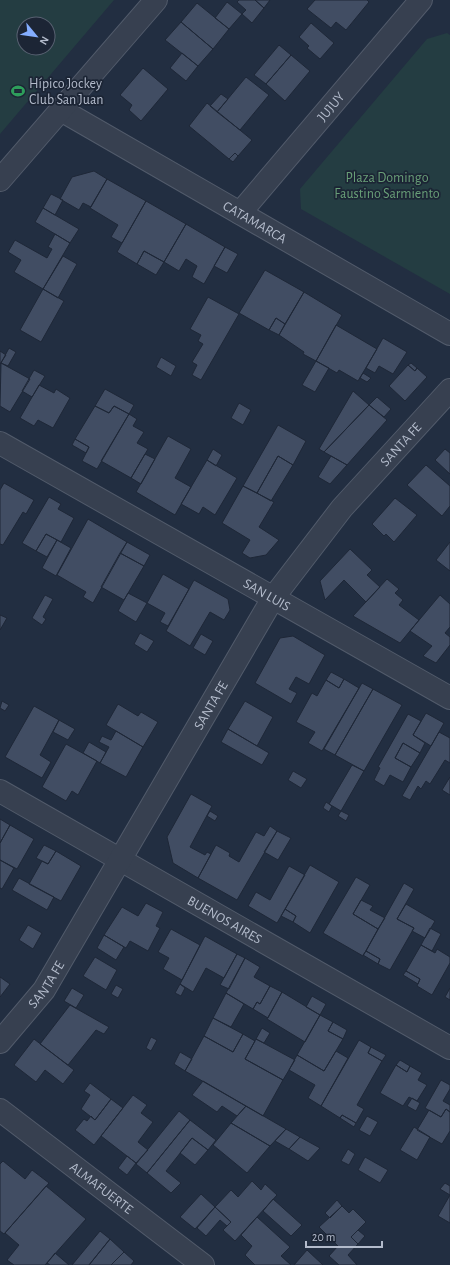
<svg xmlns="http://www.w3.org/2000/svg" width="450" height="1265" font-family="'Alegreya Sans',sans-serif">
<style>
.green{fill:#243d42;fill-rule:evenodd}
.building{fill:#414d63;stroke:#1e2737}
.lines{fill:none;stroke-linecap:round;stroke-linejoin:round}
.street-casing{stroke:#525b6b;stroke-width:24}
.street{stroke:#374050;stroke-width:22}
.labels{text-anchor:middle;stroke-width:3.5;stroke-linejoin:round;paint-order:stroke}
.poi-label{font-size:14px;fill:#b3bbcb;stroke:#1c2535;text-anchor:start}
.street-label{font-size:14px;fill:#b3bbcb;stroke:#1c2535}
.park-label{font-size:14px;fill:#689e77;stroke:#1c2535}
</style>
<rect width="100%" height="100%" fill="#222e41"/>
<path class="green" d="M0,0H114L0,134ZM24,24H48V48H24Z
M447,33L450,35V294L301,209L300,189L427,39Z"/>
<path class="building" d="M239,0H255L264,8L252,23L242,14L246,10L237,2Z
M255,0H270L264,8Z
M315,0H367L369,2L346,30L336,22L331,28L307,9Z
M227,2L242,14L229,29L215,18Z
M197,3L229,29L213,49L181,22Z
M181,22L213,49L198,66L165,40Z
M311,23L334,43L320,59L307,48L309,46L299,37Z
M279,45L291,55L266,84L254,75Z
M182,53L198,66L186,81L170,68Z
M291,55L310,71L285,101L266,84Z
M143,68L168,89L141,121L129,110L132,105L120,95Z
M246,77L269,95L240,130L217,112Z
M221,94L228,99L217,112L210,106Z
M207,103L252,140L238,156L235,153L229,159L189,126Z
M235,153L238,156L233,162L229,159Z
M94,171L107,179L91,207L83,203L79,210L60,199L72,177Z
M107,179L146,201L122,243L111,237L118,225L90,208Z
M51,194L63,200L55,215L43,208Z
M146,201L186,224L164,262L144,251L137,264L117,252Z
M43,208L79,229L70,243L35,222Z
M186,224L225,247L204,284L192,277L197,266L186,259L179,271L164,262Z
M55,234L70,243L43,289L14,272L21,260L8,252L15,240L47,258L52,249L48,247Z
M225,247L238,254L227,273L214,266Z
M144,251L164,262L156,275L137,264Z
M63,256L77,264L58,298L43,289Z
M265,270L304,292L285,324L276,318L269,330L239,313Z
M43,289L64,301L41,342L20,330Z
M304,292L342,315L316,361L303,354L304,352L279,335Z
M208,297L239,314L201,380L192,375L197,365L192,362L203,344L198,341L201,335L190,329Z
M276,318L285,324L279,335L269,330Z
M336,325L377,349L358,381L339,370L337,373L316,361Z
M383,338L407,352L393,374L379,366L375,373L366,368Z
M9,348L16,352L8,366L1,363Z
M0,351L6,355L0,364Z
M161,357L176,366L171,376L156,367Z
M316,361L329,368L315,392L302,385Z
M1,363L30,379L10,412L0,406Z
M411,363L417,368L415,371L408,365Z
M408,365L415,371L417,368L427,377L405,401L389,386Z
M34,370L45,376L32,397L22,391Z
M363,373L371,378L367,382L360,378Z
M39,385L54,393L56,389L70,398L53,428L38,420L34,426L20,418Z
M105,389L134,405L129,414L114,406L109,413L95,406Z
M353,391L369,405L324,452L319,449Z
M377,397L391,409L384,417L369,405Z
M239,403L251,410L243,425L231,418Z
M369,405L387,420L347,465L324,452Z
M95,406L109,413L114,406L129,414L97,469L82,461L89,447L75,439Z
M129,414L137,419L133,426L144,432L137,443L148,449L131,478L101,461Z
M278,425L306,441L293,465L278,456L257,493L243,486Z
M168,436L191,449L175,478L191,487L175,515L136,492Z
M75,439L89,447L86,453L72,445Z
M213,449L222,455L216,466L207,460Z
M445,449L450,453V474L435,460Z
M145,454L155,459L141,484L131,478Z
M278,456L293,465L271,501L257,493Z
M331,456L347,465L330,484L318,477Z
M207,460L237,478L215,515L203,507L199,514L181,504Z
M426,465L450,486V506L442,516L407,485Z
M4,483L34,500L26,514L23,512L3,545L0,544V490Z
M243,486L274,502L259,527L279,540L266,555L250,558L242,553L250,540L222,523Z
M49,497L61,504L58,509L74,518L61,542L46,534L36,551L22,543Z
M395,498L417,515L394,542L386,534L384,536L372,524Z
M88,519L127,542L93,603L83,597L86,592L57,575Z
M46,534L57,540L47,557L36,551Z
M57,540L71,548L56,576L42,568Z
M127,542L150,555L144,566L120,553Z
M450,542V571L436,560Z
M350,549L372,570L367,575L380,587L366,602L344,580L325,600L320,581Z
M120,553L144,566L124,600L101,587Z
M163,574L189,589L168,626L160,622L165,613L147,603Z
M387,579L399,589L395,593L403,600L399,605L419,620L400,643L353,616Z
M194,580L228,599L230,610L224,620L210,612L190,646L166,631Z
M128,593L147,603L136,622L118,611Z
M45,595L53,599L43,617L46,619L42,625L32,618Z
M440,595L450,604V627L445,633L450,637V645L436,663L423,656L432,646L410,631Z
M0,615L7,618L0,630Z
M140,633L154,641L147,652L134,644Z
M201,634L213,641L205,655L193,648Z
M293,636L325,655L309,684L296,677L289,689L297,693L291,704L255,683L280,638Z
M331,672L344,679L339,688L326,680Z
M344,679L359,688L322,751L308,743L315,732L296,722L312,693L317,696L326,680L339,688Z
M362,683L373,689L335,755L324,749Z
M373,689L402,705L364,771L335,755Z
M2,701L9,705L5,711L0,708Z
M245,701L273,717L257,746L228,729Z
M118,704L138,716L141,712L158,722L143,747L106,725Z
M34,706L59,720L40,755L51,762L42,778L5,757Z
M426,713L444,723L431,746L413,735Z
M408,714L421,721L413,735L425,743L420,753L403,743L395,758L411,767L403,782L390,775L384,786L374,780L380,768L378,767Z
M59,720L75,729L68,740L53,732Z
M228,729L269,753L262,765L221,742Z
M116,731L143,747L126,777L100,763L109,747L99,742L102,736L111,740Z
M439,732L450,738V763L445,760L430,784L426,781L421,789L418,786L410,800L402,796Z
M89,742L106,752L100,763L83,753Z
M403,743L420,753L411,767L395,758Z
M66,744L97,761L78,795L72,791L66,801L42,787Z
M352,765L364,771L341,811L329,804Z
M293,771L307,779L301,788L288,780Z
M450,777V795L442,790Z
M191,794L212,806L190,847L205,855L207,852L211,854L198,878L173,863L167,837Z
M326,802L332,806L329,812L323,808Z
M210,811L218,816L215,821L207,816Z
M341,811L349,815L346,821L338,816Z
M0,819L10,825L0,843Z
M10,825L34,839L17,869L0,860V843Z
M270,826L277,831L237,900L198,878L216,845L230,853L229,856L239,862L256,832L264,836Z
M277,831L291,838L278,860L264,852Z
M44,845L56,851L48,864L36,858Z
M56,851L81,866L61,901L29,884L42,861L48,864Z
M0,860L14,868L2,889L0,888Z
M310,865L339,882L310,933L293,922L296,916L285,909Z
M289,866L305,875L277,923L248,906L256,892L270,900Z
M356,877L370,885L353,914L378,929L363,956L323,933Z
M19,878L54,897L47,910L12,890Z
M404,883L414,889L397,919L414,928L390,970L378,964L380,959L366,951Z
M361,900L373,906L370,910L385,918L378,929L353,914Z
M146,903L163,912L156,926L160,928L148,951L130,941L126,948L104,935L122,907L138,916Z
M406,904L435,921L425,938L412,931L414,928L397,919Z
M285,909L296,916L293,922L281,916Z
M28,925L42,933L33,949L19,940Z
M430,928L441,934L432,951L421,945Z
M171,929L200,945L182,980L163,969L169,958L158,952Z
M104,935L124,947L116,960L97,948Z
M205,936L237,954L224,978L206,968L193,992L180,984Z
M421,945L435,953L437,949L450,957V963L432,995L417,986L420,979L406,971Z
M366,951L380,959L378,964L363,955Z
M237,954L245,958L229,989L220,985Z
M95,957L117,970L106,990L83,976Z
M245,958L260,967L254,977L270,986L260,1004L257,1002L253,1009L226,993Z
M406,971L420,979L418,984L403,975Z
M0,977L10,984L0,997Z
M180,984L185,988L181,996L175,993Z
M116,985L123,989L118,998L111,994Z
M270,986L282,992L268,1018L253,1009L257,1002L260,1004Z
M72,988L84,995L76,1008L64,1001Z
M450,988V1000L445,997Z
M282,992L320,1015L305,1042L267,1019Z
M226,993L244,1004L231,1027L213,1018Z
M312,996L326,1004L320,1015L306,1007Z
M70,1005L109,1027L104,1034L96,1030L68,1065L40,1044Z
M320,1015L333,1022L328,1031L343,1039L324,1071L297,1055Z
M213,1018L243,1034L233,1052L204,1036Z
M333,1022L347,1030L343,1039L328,1031Z
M262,1028L270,1033L264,1043L256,1039Z
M243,1034L255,1041L245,1059L283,1080L263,1116L185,1071L204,1036L233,1052Z
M151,1037L157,1040L151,1051L146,1048Z
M34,1039L74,1070L63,1084L45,1070L36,1082L14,1065Z
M256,1039L295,1060L283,1080L245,1059Z
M359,1040L371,1047L368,1053L382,1061L357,1105L364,1109L356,1123L342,1115L340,1118L321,1106Z
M371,1047L386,1055L382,1061L368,1053Z
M336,1051L348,1058L321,1106L308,1098L315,1085L289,1070L297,1055L324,1071Z
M180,1052L192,1059L185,1071L174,1064Z
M400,1060L410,1066L407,1072L396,1065Z
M396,1065L407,1072L410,1066L422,1073L418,1080L427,1085L417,1101L409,1097L403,1106L380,1093Z
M441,1080L450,1085V1089L443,1101L450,1105V1112L446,1109L441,1117L425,1108Z
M203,1081L246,1106L237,1116L222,1106L217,1112L192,1095Z
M90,1083L111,1099L95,1120L81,1109L90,1095L84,1091Z
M133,1095L147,1105L141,1113L153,1122L138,1142L148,1150L136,1163L101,1136Z
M412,1098L420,1103L416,1111L407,1106Z
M111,1099L123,1108L94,1145L75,1130L84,1119L87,1121L91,1116L95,1120Z
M246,1106L286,1129L270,1146L231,1123Z
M446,1109L450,1112V1131L442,1144L417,1130L429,1110L441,1117Z
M179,1111L190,1120L147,1173L136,1164Z
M342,1115L356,1123L354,1127L340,1118Z
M367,1116L378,1122L370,1136L359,1130Z
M190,1120L216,1140L208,1150L192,1138L166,1171L181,1183L171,1193L147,1173Z
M231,1123L270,1146L247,1173L213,1145Z
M414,1127L430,1137L417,1160L400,1150Z
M286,1129L300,1137L289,1149L275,1141Z
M300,1137L320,1148L308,1161L289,1149Z
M192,1138L208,1150L195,1165L180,1153Z
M348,1149L355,1154L349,1165L341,1161Z
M127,1156L136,1163L127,1175L118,1168Z
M365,1157L388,1170L380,1183L358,1170Z
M3,1161L25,1179L32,1170L49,1183L4,1234L0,1231V1164Z
M252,1181L261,1190L265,1184L277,1195L235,1241L223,1230L231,1222L215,1207L231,1190L238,1197Z
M445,1183L450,1186V1195L440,1189Z
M46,1186L86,1219L45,1265H14L7,1260L19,1245L5,1233Z
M201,1194L215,1207L195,1229L180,1217Z
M450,1195V1223L438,1216Z
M273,1199L302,1225L291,1236L263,1211Z
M337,1200L342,1206L330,1218L325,1213Z
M342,1206L349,1213L353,1209L366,1222L351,1237L358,1244L348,1255L357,1265H339L329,1256L338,1246L319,1227Z
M215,1207L231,1222L227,1226L220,1220L206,1236L197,1228Z
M257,1217L290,1247L281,1256L291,1265H255L245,1255L252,1246L241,1235Z
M358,1230L365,1236L358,1244L351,1237Z
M100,1231L110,1239L89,1265H72Z
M110,1239L124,1252L111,1265H89Z
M307,1250L323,1265H294Z
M124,1252L134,1261L131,1265H111Z
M55,1253L69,1265H50L47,1263Z"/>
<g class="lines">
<g class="street-casing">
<g id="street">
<path id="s1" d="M61,110L450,334"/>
<path d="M0,180L156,0"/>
<path id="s2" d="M240,213L421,0"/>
<path id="s3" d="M0,443L450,698"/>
<path id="s4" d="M0,791L450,1048"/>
<path id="s5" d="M0,1042L44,990L273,598L342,508L450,390"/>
<path id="s6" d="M0,1110L203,1265"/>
</g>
</g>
<use href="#street" class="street"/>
</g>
<defs>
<g id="stadium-bare" transform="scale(1.08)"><path d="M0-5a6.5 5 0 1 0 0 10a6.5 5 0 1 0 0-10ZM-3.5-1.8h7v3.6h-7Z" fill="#2e9e5b" stroke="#1c2535" stroke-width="2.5" paint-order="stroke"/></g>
</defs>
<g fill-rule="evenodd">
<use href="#stadium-bare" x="18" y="91"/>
</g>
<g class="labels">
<g class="poi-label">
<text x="29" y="88">Hípico Jockey<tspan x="29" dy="16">Club San Juan</tspan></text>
</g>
<g class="street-label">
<text dy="5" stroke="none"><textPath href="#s2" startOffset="140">JUJUY</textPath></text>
<text dy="5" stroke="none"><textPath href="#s1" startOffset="224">CATAMARCA</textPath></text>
<text dy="5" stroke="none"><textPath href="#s5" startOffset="722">SANTA FE</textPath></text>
<text dy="5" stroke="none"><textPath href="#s3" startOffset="307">SAN LUIS</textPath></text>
<text dy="5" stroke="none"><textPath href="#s5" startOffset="398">SANTA FE</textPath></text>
<text dy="5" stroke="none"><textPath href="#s4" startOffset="259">BUENOS AIRES</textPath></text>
<text dy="5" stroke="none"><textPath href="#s5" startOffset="74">SANTA FE</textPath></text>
<text dy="5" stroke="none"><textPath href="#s6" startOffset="128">ALMAFUERTE</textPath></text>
</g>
<g class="park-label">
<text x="387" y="182">Plaza Domingo<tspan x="387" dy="16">Faustino Sarmiento</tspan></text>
</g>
</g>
<g transform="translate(36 36) rotate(119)"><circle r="19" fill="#1c2535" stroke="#586171"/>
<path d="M0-3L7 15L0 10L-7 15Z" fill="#84adff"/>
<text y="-6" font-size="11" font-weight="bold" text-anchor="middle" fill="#b3bbcb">N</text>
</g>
<path d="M306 1241v6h76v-6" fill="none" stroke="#b3bbcb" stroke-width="2"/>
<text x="312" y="1241" font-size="12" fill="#b3bbcb" stroke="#1c2535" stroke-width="3" paint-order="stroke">20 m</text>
</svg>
